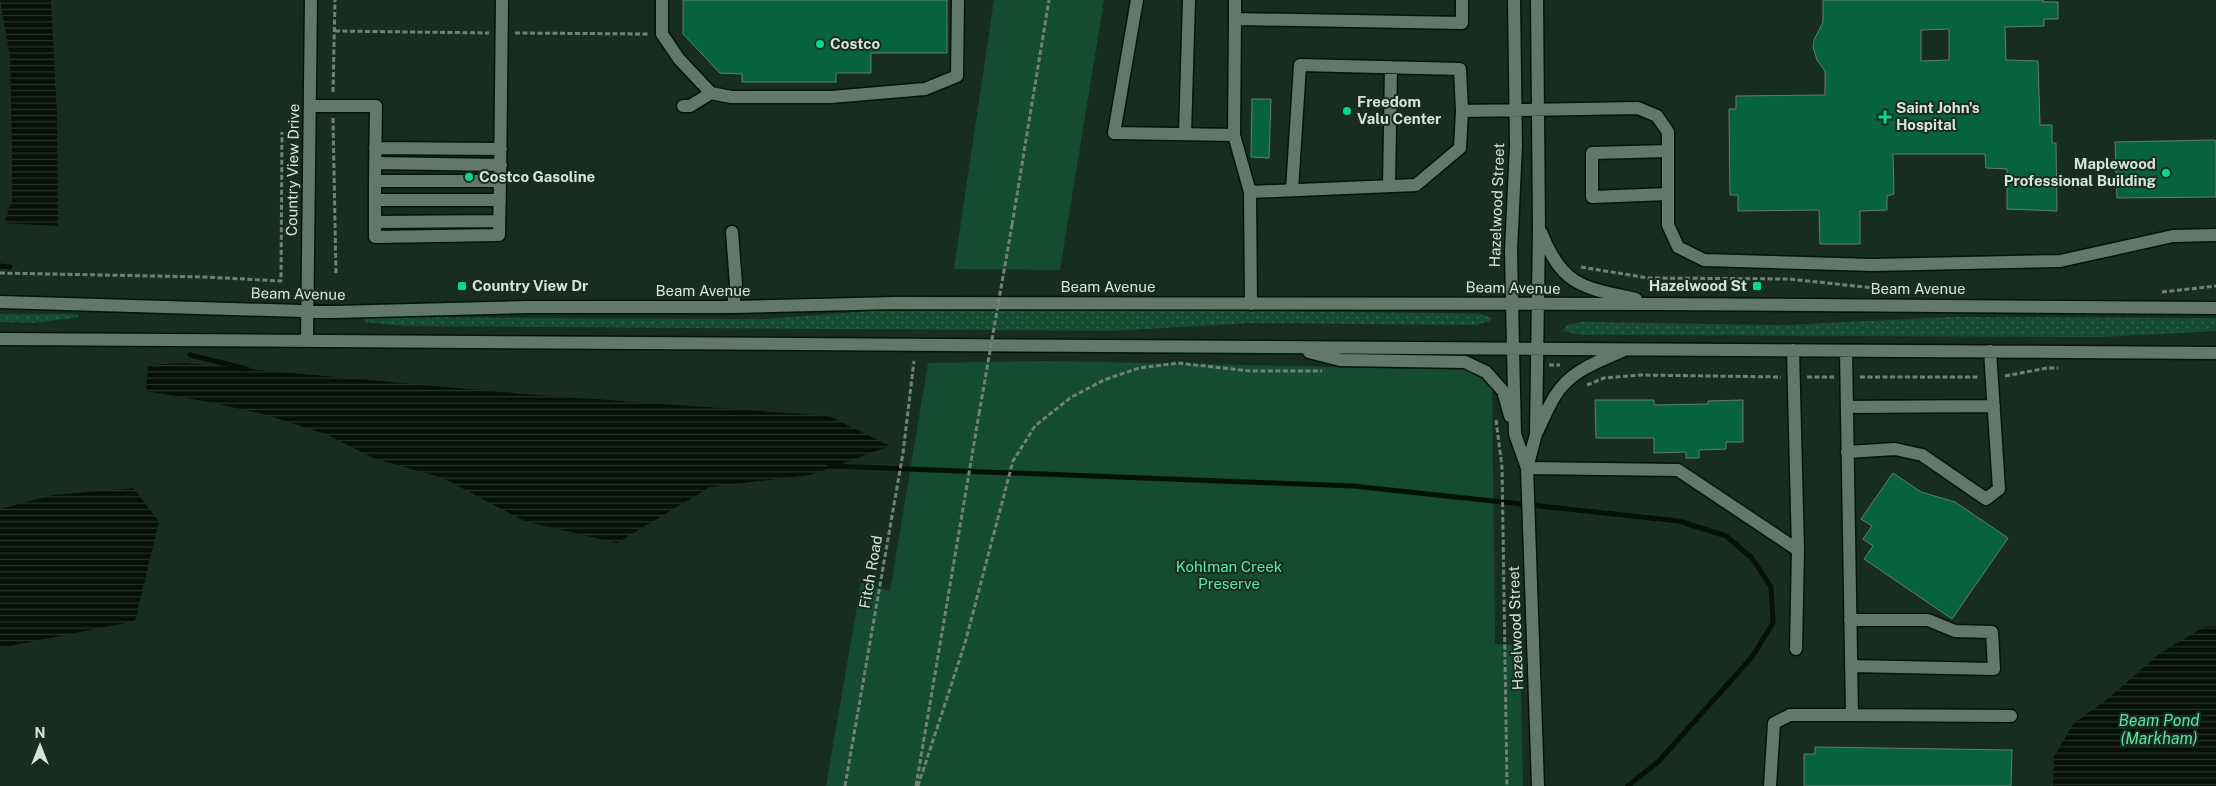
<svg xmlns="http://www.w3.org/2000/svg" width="2216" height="786" font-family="'Public Sans',sans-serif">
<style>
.grass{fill:url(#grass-dots)}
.park{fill:#144b31}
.water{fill:url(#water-rules)}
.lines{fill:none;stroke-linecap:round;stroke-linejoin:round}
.stream{stroke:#041008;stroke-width:5}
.building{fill:#07633e;stroke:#657c6e;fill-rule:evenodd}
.minor-casing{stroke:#03150b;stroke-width:15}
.path{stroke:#708177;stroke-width:3;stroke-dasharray:5 2.5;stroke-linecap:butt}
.minor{stroke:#61786a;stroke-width:12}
.path-bridge{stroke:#708177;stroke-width:3;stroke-dasharray:5 2.5;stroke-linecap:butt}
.poi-dot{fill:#05d98b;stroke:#182d21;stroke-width:2}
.labels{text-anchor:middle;stroke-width:4;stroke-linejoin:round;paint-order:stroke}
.poi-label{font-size:15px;font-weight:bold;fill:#d7e4dc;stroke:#182d21;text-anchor:start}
.street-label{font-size:15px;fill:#d7e4dc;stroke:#182d21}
.park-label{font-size:15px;fill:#60e9a5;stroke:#182d21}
.water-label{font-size:16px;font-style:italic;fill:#5be4a0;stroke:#182d21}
</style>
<defs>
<pattern id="grass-dots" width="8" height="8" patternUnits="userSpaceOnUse" patternTransform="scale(1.25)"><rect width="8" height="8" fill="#144b31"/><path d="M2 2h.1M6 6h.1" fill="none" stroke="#35654e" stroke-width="1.8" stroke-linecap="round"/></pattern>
<pattern id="water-rules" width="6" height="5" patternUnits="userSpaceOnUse" patternTransform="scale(1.25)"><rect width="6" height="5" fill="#041008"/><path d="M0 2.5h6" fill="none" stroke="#28332b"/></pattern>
</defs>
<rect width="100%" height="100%" fill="#182d21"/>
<path class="grass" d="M954,309L1452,313L1481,314L1492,318L1490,321L1476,325L1251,323L1110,331L404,326L365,322L364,317L766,319L868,311Z
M0,314H78L79,317L34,323L0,322Z
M1950,317L2216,318V331L2102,337L1581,335L1563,331L1566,325L1582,322L1787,325Z"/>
<path class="park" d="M994,0H1104L1060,270L954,269Z
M1048,361L1492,370L1495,644L1520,645L1523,786H826L861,583L890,591L928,363Z"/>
<path class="water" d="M0,0H51L57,115L58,226L4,223L12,200V147L10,58Z
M184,363L524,394L829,416L890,446L811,475L710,487L617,543L524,521L443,478L373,458L326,434L263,414L199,400L146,391L148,365Z
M134,488L159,522L135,621L0,648V509L53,495Z
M2216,626V786H2053L2054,757L2073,724L2110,697L2159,654L2204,627Z"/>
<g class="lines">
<path class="stream" d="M0,266L10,267
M190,355L247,369
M830,466L1353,486L1679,521L1726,536L1752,558L1771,587L1773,623L1752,657L1659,761L1628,786"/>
</g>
<path class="building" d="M683,0H947V53H871V73H836V82H742V74L720,73L683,34Z
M1823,0H2043V2H2058V19H2044V26L2005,27L2006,60L2038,61L2040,125H2052V143H2056L2057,211L2007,209V169L1986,168L1985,154H1893L1894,194L1887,196V210L1860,211V244H1820L1819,210L1738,211V195H1730L1729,109H1736V96L1825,95V71L1817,60L1813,47L1814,40L1823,22ZM1949,29V60L1921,61V30Z
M1252,99H1271L1269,158L1251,157Z
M2214,140L2216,141V197L2117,198L2115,142Z
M1595,400H1654V405L1708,404V401L1743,400V442H1726V449L1699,450V458H1686V452L1654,453V438H1596Z
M1893,473L1921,492L1955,502L2008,538L1952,619L1864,559L1873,546L1863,539L1872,526L1861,519Z
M1815,747L2012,750L2011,786H1804V754H1815Z"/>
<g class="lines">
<g class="minor-casing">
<path id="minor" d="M662,0V34L679,59L711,93
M1137,0L1114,133L1234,135L1235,19L1462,23V0
M1514,0L1516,146L1511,250L1513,349L1515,434L1527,468L1538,786
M1235,19V0
M310,106H376L375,181H500L502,0
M683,106H690L711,93L731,97H831L925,89L957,76L958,0
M1185,134L1189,0
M1234,135L1250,192
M375,148L501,149
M1668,151L1592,153V197L1668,194
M375,163L501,165
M375,181V237L499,235L500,181
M1389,186L1391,67
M1292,190L1300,65L1460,69L1462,111
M375,200H500
M375,222L499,221
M732,232L736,284L733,307
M1541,232C1563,287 1582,287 1636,299
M0,302L334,312L528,307H733L896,303L1658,304L2216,308
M1251,304L1250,192L1416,185L1460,148L1462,111L1638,108L1657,116L1668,132V225L1678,247L1704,260L1873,265L2060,261L2173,236L2216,235
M0,339L2216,353
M307,340L311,0
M1309,352L1340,360L1465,362L1486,372L1503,391L1510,416
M1847,407L1994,406
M1537,432C1543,420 1548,407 1555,396C1570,371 1597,362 1622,351
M1847,452L1895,449L1922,455L1986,499L1999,489L1990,351
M1527,468L1678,470L1798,550L1793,350
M1527,468L1536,434L1539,228L1537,0
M1850,620H1928L1955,631L1992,632L1994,669L1851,666
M1796,649L1798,550
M1852,715L2011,716
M1770,786L1774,723L1790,715H1852L1846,351"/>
</g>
<path class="path" d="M335,31L489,33
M515,33L649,34
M333,92L335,0
M333,118L336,275
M1012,225L1049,0
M1581,267L1648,278L1789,279L1893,290
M0,273L205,277L281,281L282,132
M2162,292L2216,286
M1549,365H1560
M2005,376L2047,368H2058
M1807,377H1834
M1860,377H1979
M1587,385L1604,378L1640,375L1781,377
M1496,420L1502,467L1507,786
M845,786L903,453L914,361
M916,786L979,414
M918,786L965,643L1013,461L1035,426L1070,398L1104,380L1139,368L1178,363L1250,371H1322"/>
<use href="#minor" class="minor"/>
<path class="path-bridge" d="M979,414L1012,225"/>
</g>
<g class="poi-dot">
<circle cx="820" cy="44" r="5"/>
<circle cx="1347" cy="111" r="5"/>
<path d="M1882.5 109.5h5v5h5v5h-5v5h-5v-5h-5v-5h5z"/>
<circle cx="2166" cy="173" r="5"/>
<circle cx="469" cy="177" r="5"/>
<rect x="457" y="281" width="10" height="10" rx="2.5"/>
<rect x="1752" y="281" width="10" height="10" rx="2.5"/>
</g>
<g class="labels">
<g class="poi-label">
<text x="830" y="49">Costco</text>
<text x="1357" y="107">Freedom<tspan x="1357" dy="17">Valu Center</tspan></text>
<text x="1896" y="113">Saint John's<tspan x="1896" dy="17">Hospital</tspan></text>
<text x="2156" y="169" text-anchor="end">Maplewood<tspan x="2156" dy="17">Professional Building</tspan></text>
<text x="479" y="182">Costco Gasoline</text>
<text x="472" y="291">Country View Dr</text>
<text x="1747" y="291" text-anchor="end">Hazelwood St</text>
</g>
<g class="street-label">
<text transform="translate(293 170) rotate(-89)" y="5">Country View Drive</text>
<text transform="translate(1497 205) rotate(-88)" y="5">Hazelwood Street</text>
<text x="1108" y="292">Beam Avenue</text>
<text transform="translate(1513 288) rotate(1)" y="5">Beam Avenue</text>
<text x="1918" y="294">Beam Avenue</text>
<text x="703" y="296">Beam Avenue</text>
<text transform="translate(298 294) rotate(1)" y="5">Beam Avenue</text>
<text transform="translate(871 572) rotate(-80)" y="5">Fitch Road</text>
<text transform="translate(1516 628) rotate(-92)" y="5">Hazelwood Street</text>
</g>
<g class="park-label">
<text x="1229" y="572">Kohlman Creek<tspan x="1229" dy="17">Preserve</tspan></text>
</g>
<g class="water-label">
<text x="2159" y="726">Beam Pond<tspan x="2159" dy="18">(Markham)</tspan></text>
</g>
</g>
<g transform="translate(40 746)" stroke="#182d21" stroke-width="4" paint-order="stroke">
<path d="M0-4L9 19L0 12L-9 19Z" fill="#d7e4dc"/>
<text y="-8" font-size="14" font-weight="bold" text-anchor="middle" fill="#d7e4dc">N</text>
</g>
</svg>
